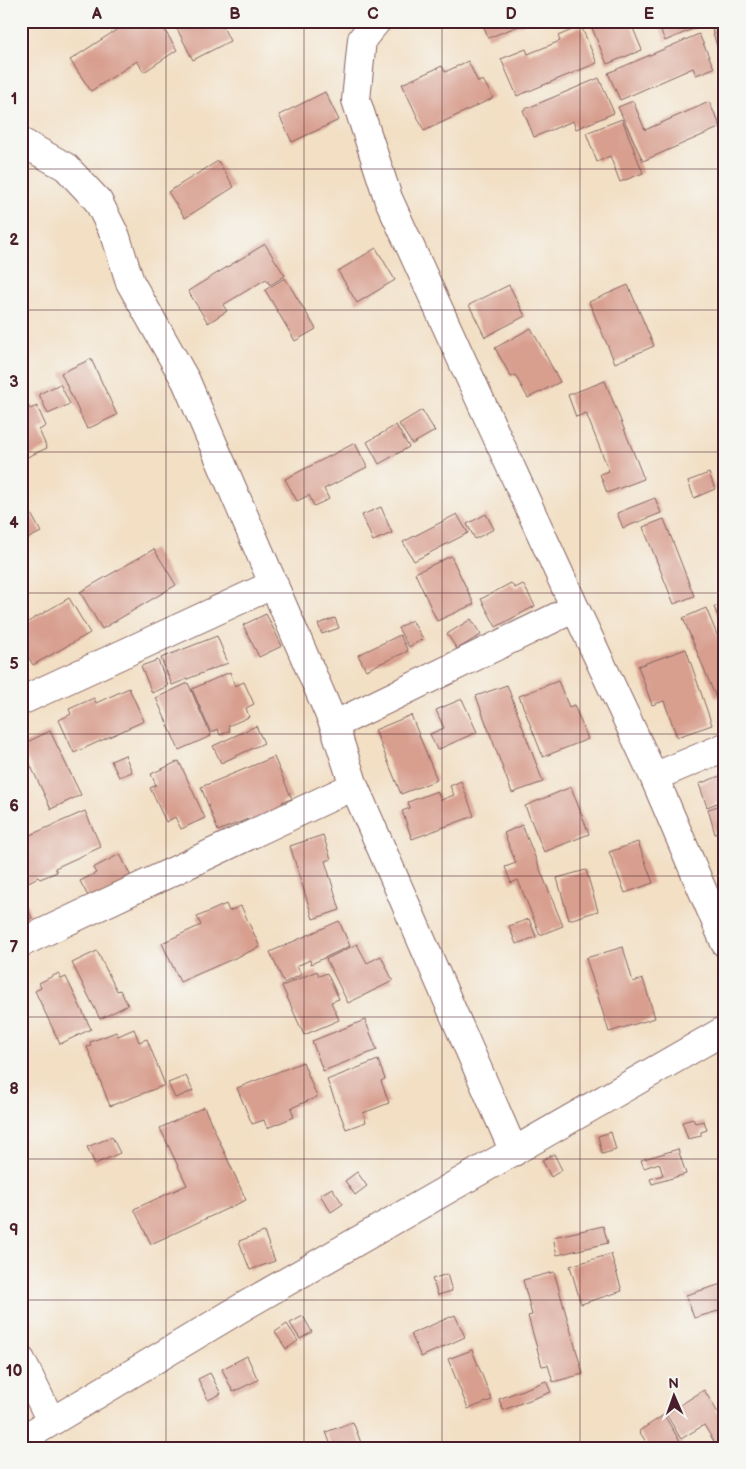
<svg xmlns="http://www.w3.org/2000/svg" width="746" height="1469" font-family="'Balsamiq Sans',sans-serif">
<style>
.building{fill:#d89f8f}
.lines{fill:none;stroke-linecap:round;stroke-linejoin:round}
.minor-casing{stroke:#856261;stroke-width:30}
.minor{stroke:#fff;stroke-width:28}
.grid{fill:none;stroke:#4a1f2b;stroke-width:1;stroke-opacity:0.55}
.neatline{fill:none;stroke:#4a1f2b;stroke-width:2}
.grid-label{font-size:16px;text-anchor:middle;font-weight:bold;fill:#4a1f2b}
</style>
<rect width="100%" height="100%" fill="#f6f6f2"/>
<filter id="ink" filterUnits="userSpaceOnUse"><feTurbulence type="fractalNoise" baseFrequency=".02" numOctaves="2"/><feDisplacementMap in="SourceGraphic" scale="10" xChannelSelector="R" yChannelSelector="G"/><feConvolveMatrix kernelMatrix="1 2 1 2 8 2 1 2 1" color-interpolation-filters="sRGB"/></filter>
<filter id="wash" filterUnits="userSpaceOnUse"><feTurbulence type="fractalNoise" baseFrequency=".0096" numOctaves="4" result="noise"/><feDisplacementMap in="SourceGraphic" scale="20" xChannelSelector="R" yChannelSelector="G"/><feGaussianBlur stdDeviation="1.12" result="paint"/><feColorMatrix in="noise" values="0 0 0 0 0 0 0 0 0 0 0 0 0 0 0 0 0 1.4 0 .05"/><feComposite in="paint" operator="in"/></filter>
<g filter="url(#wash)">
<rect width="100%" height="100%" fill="#f2dfc4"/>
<g id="blocks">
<path class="building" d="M130,21H159L177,50L144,72L137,61L91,91L70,60Z
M173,21H220L230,41L193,60Z
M482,21H531L488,38Z
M589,21H630L642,50L607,64Z
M657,21H698L700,26L665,41Z
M581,26L597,63L517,96L501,59L526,49L528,54L560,41L558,36Z
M725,26V61L722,62L712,30Z
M699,34L714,68L696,75L693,68L620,100L608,73Z
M468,61L478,82L483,80L493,98L424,131L402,84L442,66L445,72Z
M599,78L614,113L576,129L573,121L534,137L523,110Z
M325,92L339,120L292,142L279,115Z
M633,101L645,130L709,102L721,127L643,161L618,107Z
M622,119L643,173L620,182L610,156L597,162L586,133Z
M218,161L234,187L185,218L168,192Z
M265,244L285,276L270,285L266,279L223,305L227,311L208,323L188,291Z
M376,248L395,280L357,303L338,271Z
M285,278L316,329L295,341L265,290Z
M509,285L525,316L485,337L469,305Z
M628,285L654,346L615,363L589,302Z
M531,328L560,382L528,398L515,375L511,377L495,348Z
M91,359L117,415L87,429L61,373Z
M21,371L26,382L21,384Z
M605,381L644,479L607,493L600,474L609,471L586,413L576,417L568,395Z
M60,384L70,404L48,414L39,394Z
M21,390L30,409L37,406L46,426L39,430L47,448L23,459L21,455Z
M422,410L435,431L412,444L399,424Z
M396,425L409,447L379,464L367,442Z
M355,443L367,467L324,489L329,499L314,506L309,495L297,501L285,479Z
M709,473L715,489L694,498L688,481Z
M655,498L661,513L623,528L617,513Z
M381,507L392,533L373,541L362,515Z
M29,510L41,532L21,542V514Z
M457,514L468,533L414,561L403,542Z
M486,514L494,529L475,539L467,524Z
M664,519L694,596L674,604L643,527Z
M154,549L176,585L102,629L80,592Z
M451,556L474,604L437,621L415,573Z
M511,583L515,588L523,584L535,606L496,627L481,599Z
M21,585L28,599L21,602Z
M69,598L90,633L33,665L21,644V626Z
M725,602V633L714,607Z
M706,608L725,654V694L716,698L683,618Z
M266,614L282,646L259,657L243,625Z
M335,618L339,628L322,634L318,624Z
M471,619L481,635L457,649L447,634Z
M412,620L423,639L409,647L398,628Z
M400,635L408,651L366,670L358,655Z
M217,636L228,663L172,685L161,658Z
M686,649L712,725L677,737L664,701L652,705L638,666Z
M158,660L168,686L152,693L141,666Z
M230,672L235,686L244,682L254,704L246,708L249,717L228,726L230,731L220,735L218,729L211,733L192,689Z
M558,681L569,707L574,705L588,739L543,757L519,696Z
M188,683L211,736L179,750L156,698Z
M507,685L543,782L512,793L476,696Z
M129,688L144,721L74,753L59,720L71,714L69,709L94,698L96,703Z
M462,699L477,732L437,750L430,734L444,728L436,710Z
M411,715L437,780L401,794L375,730Z
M256,726L264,743L221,763L213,746Z
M50,731L81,795L51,809L21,745Z
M125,755L132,772L119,777L111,761Z
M274,757L292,799L282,802L284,807L252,823L250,818L218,831L201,787Z
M179,761L205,818L181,829L175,817L166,822L150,788L156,785L151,774Z
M725,774V800L707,807L699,784Z
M461,781L474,816L412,839L402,811L410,808L408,802L437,791L441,800L454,795L450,786Z
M571,787L589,834L544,852L525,806Z
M725,804V831L715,834L708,809Z
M85,811L101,847L55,868L57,872L40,879L38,877L25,884L21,876V839Z
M522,825L563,926L540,935L518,880L511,883L505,867L516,863L504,833Z
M323,835L331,859L325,861L340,910L313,919L290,846Z
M638,842L653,883L625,893L609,852Z
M120,854L133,881L91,902L80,881L96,873L93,868Z
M586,870L598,911L569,920L557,878Z
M21,891L32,918L21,922Z
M226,904L229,911L241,906L260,947L180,982L162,943L201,925L197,917Z
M529,919L536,937L516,944L509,926Z
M339,921L350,946L311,964L310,960L297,966L301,975L284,983L270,952Z
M357,944L367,963L381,956L393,981L348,1003L326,959Z
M623,947L633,982L643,979L655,1018L609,1032L586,958Z
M97,951L117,991L120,990L128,1005L100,1019L72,963Z
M317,971L319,976L327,973L339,999L331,1002L339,1020L304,1035L282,986Z
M59,973L61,979L66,977L91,1029L60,1044L35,991L41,988L39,983Z
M365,1020L377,1050L323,1071L312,1041Z
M134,1029L139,1042L147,1039L165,1085L110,1106L87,1047L91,1046L90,1042L116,1032L118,1036Z
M378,1060L385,1079L381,1081L389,1103L363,1113L366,1122L346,1129L327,1080Z
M303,1062L317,1097L291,1108L294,1117L267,1128L264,1120L252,1124L237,1088Z
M186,1076L193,1091L175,1098L168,1083Z
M204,1107L246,1200L151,1244L134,1209L187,1185L160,1128Z
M693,1119L695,1123L704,1121L707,1130L701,1132V1136L688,1139L682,1122Z
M611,1132L616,1150L602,1154L598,1136Z
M112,1137L120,1153L95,1164L87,1147Z
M678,1149L686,1174L652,1184L650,1179L663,1175L659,1163L644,1168L641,1160Z
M554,1154L562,1170L551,1177L542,1160Z
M357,1172L367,1186L355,1195L345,1181Z
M332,1188L343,1204L331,1212L320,1195Z
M603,1226L608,1243L557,1255L553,1237Z
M264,1232L275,1261L250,1270L239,1241Z
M611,1254L622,1291L581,1304L570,1266Z
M554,1272L583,1374L553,1382L548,1365L542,1366L528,1316L532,1315L523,1280Z
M447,1274L452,1291L438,1295L432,1279Z
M725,1283V1309L694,1318L686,1295Z
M455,1315L465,1337L421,1357L411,1334Z
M303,1316L312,1332L300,1339L290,1323Z
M287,1324L298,1341L286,1349L275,1332Z
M472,1350L492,1400L468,1409L448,1359Z
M247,1356L258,1380L233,1392L222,1369Z
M210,1373L221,1394L208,1400L198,1379Z
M546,1381L551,1392L503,1410L499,1399Z
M704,1390L725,1424V1447L723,1448H718L704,1425L681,1439L666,1414Z
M664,1415L684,1448H650L639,1431Z
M353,1422L363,1448H332L326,1432Z"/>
</g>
</g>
<g filter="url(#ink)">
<use href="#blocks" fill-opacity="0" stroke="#856261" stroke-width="1"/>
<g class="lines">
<g class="minor-casing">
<path id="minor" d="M377,21L362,39L356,100L388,198L575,608L654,777L725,943
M23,143L66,167L98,201L116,237L130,282L186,381L334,725L354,786L514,1152
M21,701L274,584
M334,725L575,608
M654,777L725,747
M21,943L354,786
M21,1360L51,1421
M21,1440L246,1305L725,1030"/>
</g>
<use href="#minor" class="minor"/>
</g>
</g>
<path class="grid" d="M166,21V1448M304,21V1448M442,21V1448M580,21V1448M21,169H725M21,310H725M21,452H725M21,593H725M21,734H725M21,876H725M21,1017H725M21,1159H725M21,1300H725"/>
<rect width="746" height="1469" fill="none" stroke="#f6f6f2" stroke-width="55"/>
<g transform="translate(674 1396) rotate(358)" stroke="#f6f6f2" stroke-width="4" paint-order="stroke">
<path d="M0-4L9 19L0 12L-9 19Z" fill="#4a1f2b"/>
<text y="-8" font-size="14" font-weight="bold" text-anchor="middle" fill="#4a1f2b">N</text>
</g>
<rect x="28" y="28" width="690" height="1414" class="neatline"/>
<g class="grid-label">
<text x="97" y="19">A</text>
<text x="235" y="19">B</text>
<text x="373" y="19">C</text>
<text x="511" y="19">D</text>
<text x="649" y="19">E</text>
<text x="14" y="104">1</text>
<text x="14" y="245">2</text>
<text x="14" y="387">3</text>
<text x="14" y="528">4</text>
<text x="14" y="669">5</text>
<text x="14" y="811">6</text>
<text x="14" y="952">7</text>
<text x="14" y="1094">8</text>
<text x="14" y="1235">9</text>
<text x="14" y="1376">10</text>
</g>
</svg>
